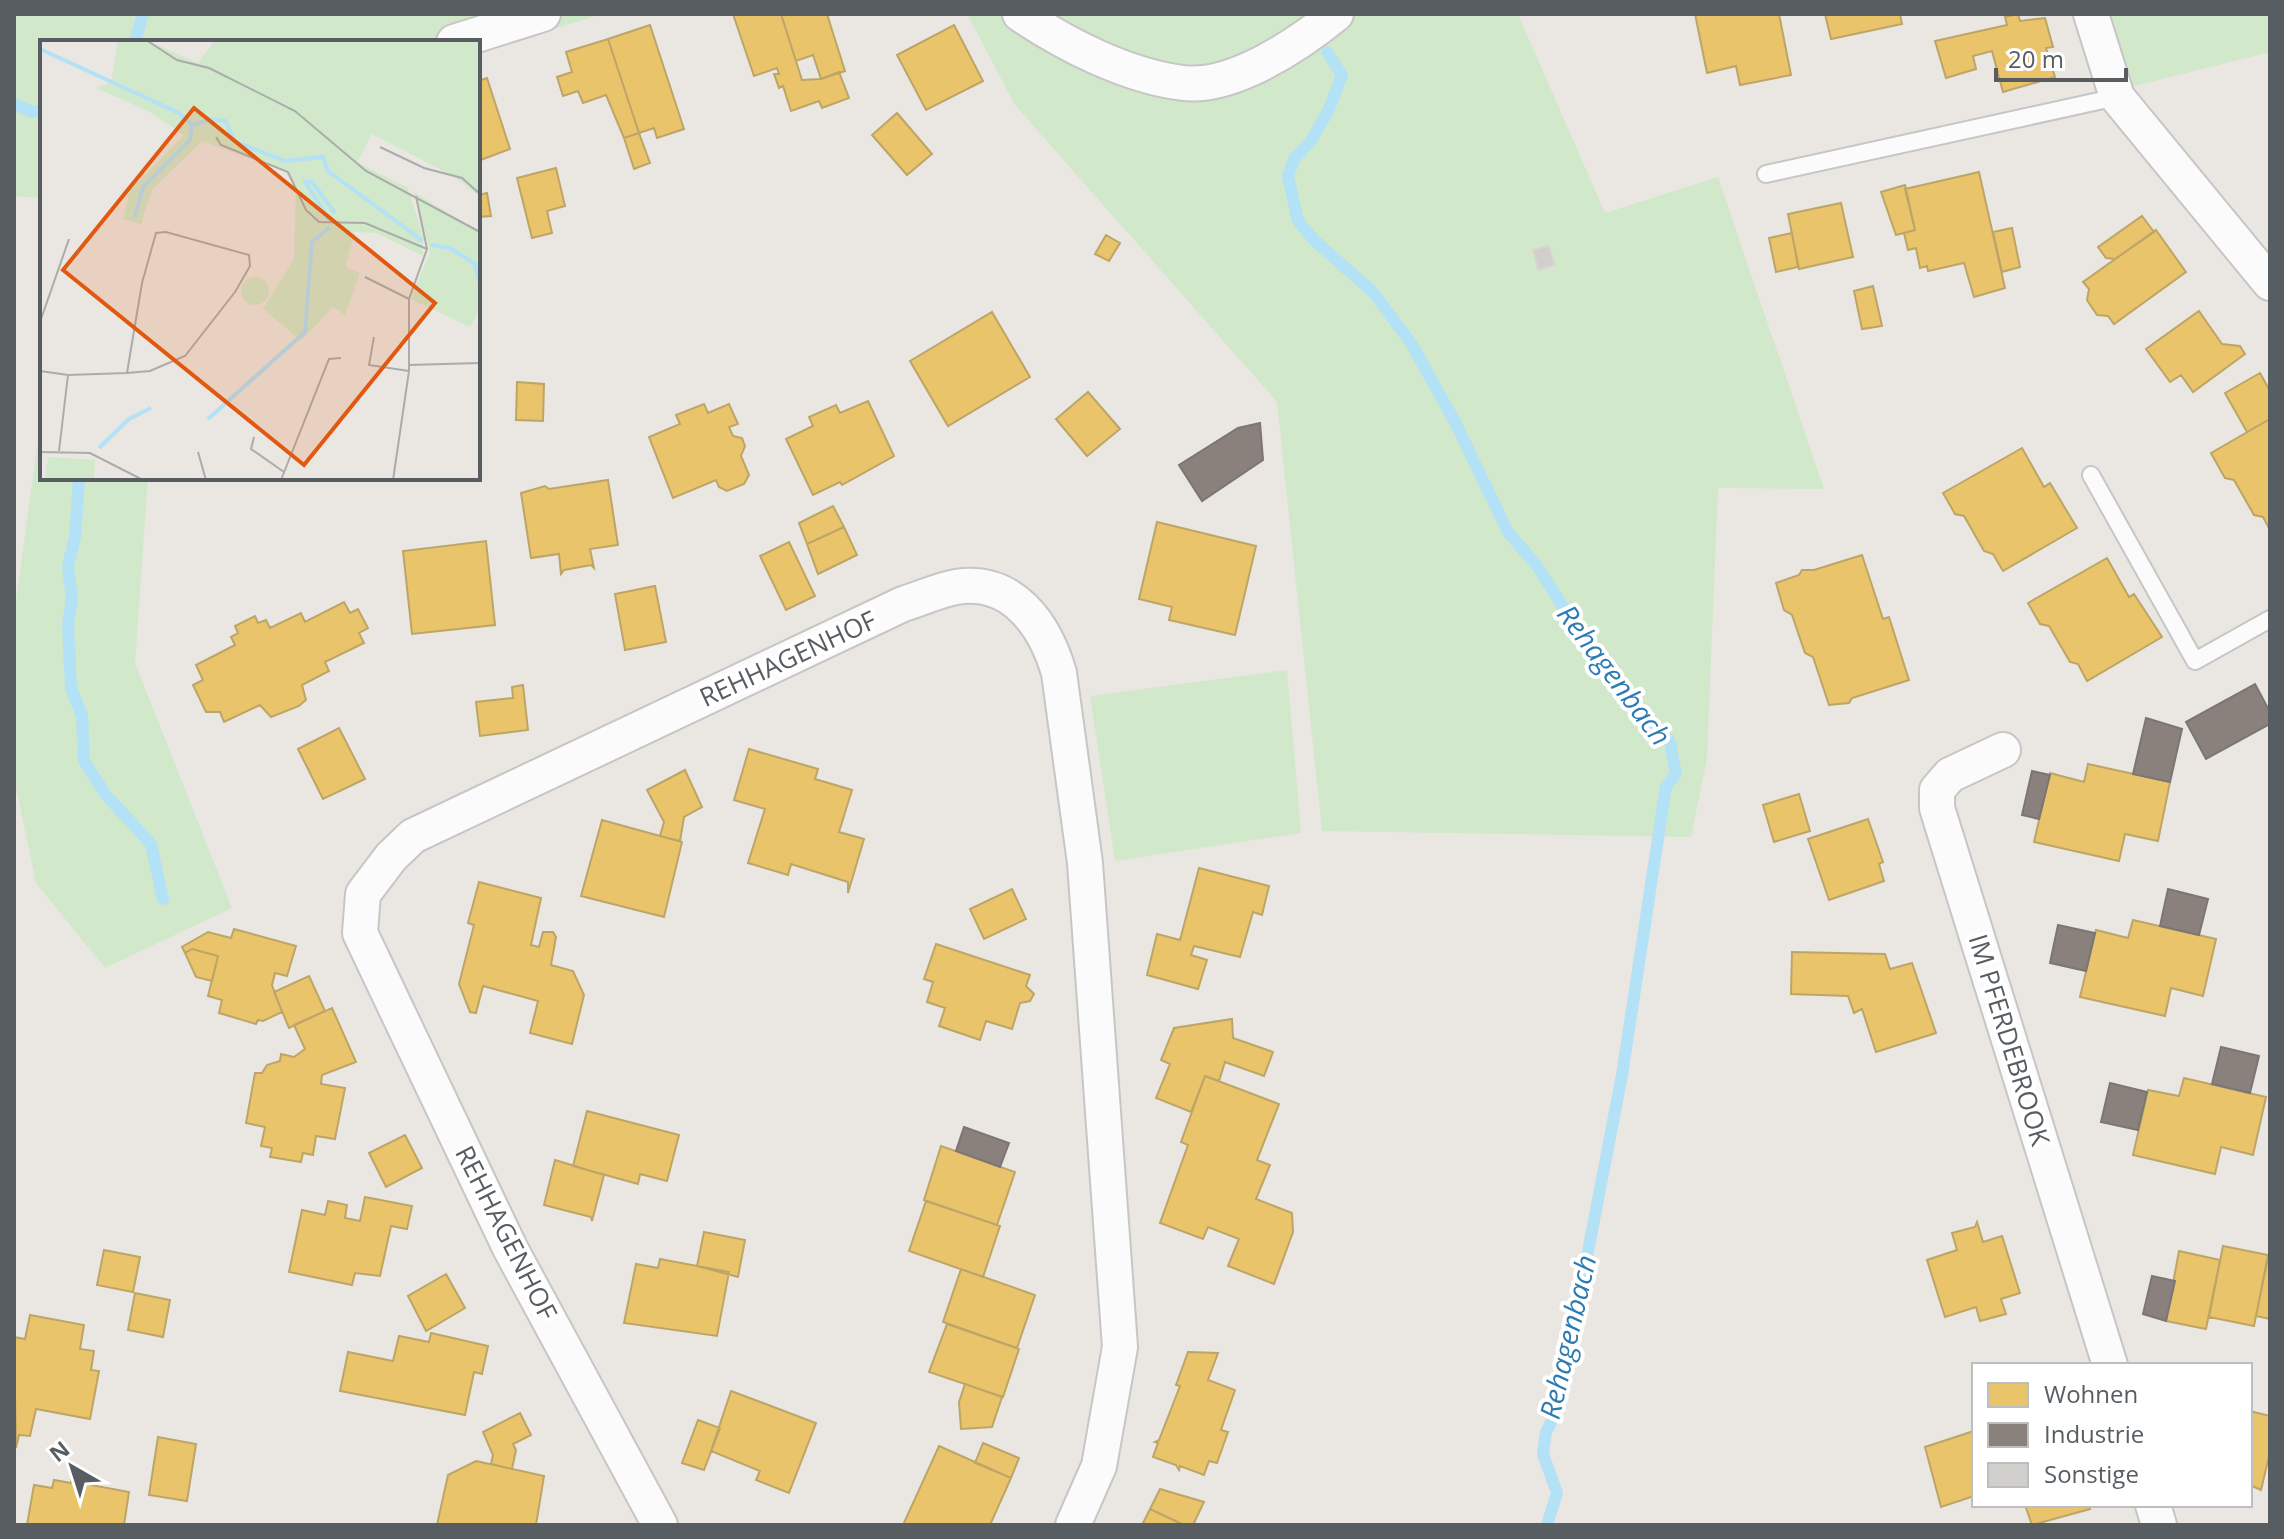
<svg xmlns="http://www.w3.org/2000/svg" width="2284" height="1539" font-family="'Open Sans',sans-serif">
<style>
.green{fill:#d1e8ca}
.homes{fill:#e9c46a;stroke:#bda567;stroke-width:2}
.industry{fill:#8a817c;stroke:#7b7674;stroke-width:2}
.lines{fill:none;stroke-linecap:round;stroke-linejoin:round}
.stream{stroke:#b3e1f6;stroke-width:12}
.building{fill:#d1cfcc;stroke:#d9d6d1;stroke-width:2}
.lane-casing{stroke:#c7c6c6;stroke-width:20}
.street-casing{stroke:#c7c6c6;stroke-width:38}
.lane{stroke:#fcfbfb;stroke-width:16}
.street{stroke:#fcfbfb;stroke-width:34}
.labels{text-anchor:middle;stroke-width:8;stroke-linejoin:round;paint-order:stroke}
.street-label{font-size:26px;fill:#575d61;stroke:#fff}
.water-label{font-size:28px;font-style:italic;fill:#2d7bb2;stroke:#fff}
.inset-river{fill:none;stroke:#b3e1f6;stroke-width:4}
.inset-road{fill:none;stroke:#abacaa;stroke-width:2}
.view{fill:#e15910;fill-opacity:0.15;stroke:#e15910;stroke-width:4}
.inset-edge{fill:none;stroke:#575d61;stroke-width:4}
</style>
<rect width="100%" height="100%" fill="#eae7e2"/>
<path class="green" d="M14,14H601L478,54V42H42V198L14,196Z
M967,14H1518L1605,213L1718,177L1824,489L1718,488L1707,758L1691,837L1322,831L1277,402L1015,105Z
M2107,14H2270V52L2130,87Z
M42,411V478H148L135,663L232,908L105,968L36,883L14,778V615Z
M1287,670L1301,833L1115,861L1090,696Z"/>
<path class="homes" d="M733,14H781L802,80L821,79L839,72L849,98L822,108L819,101L791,111L783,86L779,88L774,74H779L777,68L754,76Z
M781,14H827L845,71L821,79L813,55L796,61Z
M1695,14H1779L1791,75L1740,85L1736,66L1707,73Z
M1825,14H1900L1902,24L1831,39Z
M2018,14L2020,21L2045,18L2053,47L2046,48L2055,77L2003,92L1992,51L1973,56L1976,69L1946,78L1935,41L2007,25L2005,17Z
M650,25L684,129L657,138L654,128L639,133L608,39Z
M954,25L983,81L926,110L897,55Z
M608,39L639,133L624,138L606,95L583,103L578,91L563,96L557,77L572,72L566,52Z
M487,78L510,149L478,161V81Z
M897,113L932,154L907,175L872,135Z
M639,133L650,163L634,169L624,138Z
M556,168L565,206L547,211L552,233L532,238L517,178Z
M1979,172L2005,288L1974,297L1964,263L1928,271L1927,266L1920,268L1916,248L1908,250L1904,233L1915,230L1905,189Z
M1905,185L1915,230L1896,235L1881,192Z
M487,193L491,216L478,217V195Z
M1841,203L1853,257L1799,269L1788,214Z
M2142,216L2154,232L2115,259L2106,258L2098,247Z
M2012,228L2020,267L2002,272L1993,232Z
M2156,230L2186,272L2114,324L2108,316L2097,315L2087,300L2089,289L2083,282Z
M1792,233L1798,267L1776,272L1769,238Z
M1106,235L1120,243L1109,261L1095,254Z
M1873,286L1882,326L1862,329L1854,291Z
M2199,311L2222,344L2240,346L2245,354L2193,392L2181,375L2170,382L2146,349Z
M992,312L1030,377L948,426L910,361Z
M2260,373L2270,391V419L2247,432L2225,393Z
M517,382L544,384L543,421L516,420Z
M1088,392L1120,429L1087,456L1056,419Z
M868,401L894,456L842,485L840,482L813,495L786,439L813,426L809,417L836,405L840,413Z
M704,404L708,413L729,404L738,424L729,427L733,436L742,438L745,446L741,456L749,475L744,484L727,491L719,487L716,480L673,498L649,437L680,424L676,415Z
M2270,419V530L2263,517L2254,515L2234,480L2225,478L2211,453Z
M2022,448L2044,487L2050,483L2077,528L2003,571L1993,554L1984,551L1964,516L1955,514L1943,493Z
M608,480L618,545L590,549L594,568L591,565L564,570L561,574L559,554L531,558L521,493L545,486L549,489Z
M833,506L844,527L807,544L799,523Z
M1157,522L1256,546L1235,635L1169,620L1172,607L1139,599Z
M844,527L857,555L818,574L807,544Z
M486,541L495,625L412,634L403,551Z
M789,542L815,596L786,610L760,556Z
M1862,555L1883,619L1889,617L1909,680L1852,698L1849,703L1829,705L1813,657L1805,653L1792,615L1784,610L1776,583L1799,575L1802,570H1814Z
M2107,558L2129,597L2134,594L2162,637L2087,681L2078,664L2070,662L2049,626L2040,624L2028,603Z
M655,586L666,642L625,650L615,594Z
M344,602L350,613L358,609L368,628L359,633L364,643L325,662L329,671L302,685L306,700L299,706L271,717L260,705L224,722L220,712H206L193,685L203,680L196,665L235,645L231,637L238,633L235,626L255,616L258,623L266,620L270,628L301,613L305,622Z
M523,685L528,730L480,736L476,702L513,698L512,687Z
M339,728L365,779L323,799L298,749Z
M749,749L818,769L815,779L852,790L839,832L864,839L848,893V882L791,864L788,875L748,863L765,809L734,800Z
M2088,764L2170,782L2158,841L2125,834L2119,861L2034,842L2050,773L2084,782Z
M685,770L702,807L684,817L680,841L660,836L664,822L647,790Z
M1799,794L1810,831L1774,842L1763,805Z
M1868,819L1883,862L1879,864L1884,881L1829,900L1808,839Z
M602,820L682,842L664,917L581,896Z
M1199,868L1269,886L1262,915L1253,912L1240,957L1194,946L1191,955L1207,960L1198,989L1147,975L1157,934L1180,940Z
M479,882L541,898L531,945L539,947L543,932H553L556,937L551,965L573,971L584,995L572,1044L530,1033L538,1001L483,986L476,1013L470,1012L459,984L474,925L468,923Z
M1012,889L1026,919L984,939L970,909Z
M2133,920L2216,939L2203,996L2171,988L2165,1016L2080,997L2096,930L2128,938Z
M234,929L296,946L287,976L275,973L272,985L282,1012L263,1021L258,1020L256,1024L219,1013L222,1000L208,996L218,956L192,949L185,953L182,947L208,932L231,938Z
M936,944L1030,975L1026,986L1034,994L1030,1001L1020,1003L1012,1029L986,1021L980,1040L939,1026L945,1008L927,1002L933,982L924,979Z
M192,949L218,956L212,981L196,977L185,953Z
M1792,952L1885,954L1890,969L1912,963L1936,1033L1876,1052L1862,1009L1854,1013L1848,996L1791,994Z
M309,976L325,1011L289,1028L274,992Z
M332,1008L356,1062L322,1075L321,1084L345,1088L335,1139L316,1136L313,1155L303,1153L301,1162L270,1157L272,1148L261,1146L265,1127L246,1123L255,1073H262L267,1065L280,1061L281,1054L294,1057L305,1049L294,1025Z
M1232,1019L1233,1038L1273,1052L1264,1076L1225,1062L1219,1081L1205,1076L1191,1112L1156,1098L1170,1064L1161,1060L1174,1028Z
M1205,1076L1279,1104L1257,1160L1270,1165L1256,1199L1292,1213L1293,1232L1274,1284L1228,1266L1239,1239L1208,1227L1203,1239L1160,1223L1188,1145L1181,1142Z
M2184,1078L2266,1097L2253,1155L2221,1147L2215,1174L2133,1155L2148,1090L2179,1096Z
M587,1111L679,1135L667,1181L640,1174L638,1184L573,1166Z
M405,1135L422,1168L386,1187L369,1153Z
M941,1146L1015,1172L997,1225L924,1200Z
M555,1160L604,1175L592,1221L591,1217L544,1205Z
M365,1197L412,1206L407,1229L391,1226L380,1276L355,1273L352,1285L289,1272L302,1210L325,1215L328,1201L347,1205L345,1218L360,1221Z
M926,1201L1000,1226L983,1277L909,1251Z
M1977,1222L1983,1242L2002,1236L2020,1293L2001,1299L2006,1314L1980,1321L1976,1307L1945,1317L1927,1260L1957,1250L1952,1233L1975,1227Z
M704,1232L745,1240L738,1277L697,1266Z
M2223,1246L2268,1255L2254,1326L2209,1317Z
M2270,1248V1319L2256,1316Z
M104,1250L140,1257L133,1292L97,1285Z
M2179,1251L2220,1260L2206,1329L2166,1321Z
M660,1259L729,1272L717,1336L624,1323L636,1264L658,1268Z
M961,1269L1035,1295L1017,1348L943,1322Z
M446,1274L465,1308L426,1331L408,1296Z
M135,1293L170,1300L163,1337L128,1330Z
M30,1315L84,1325L80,1349L94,1351L91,1370L99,1371L90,1419L36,1409L30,1436L19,1435L16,1448L14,1337L25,1339Z
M947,1324L1019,1349L1003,1397L929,1372Z
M431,1333L488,1346L482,1374L474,1372L465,1415L340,1391L348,1352L393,1361L399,1336L429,1342Z
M1188,1352L1218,1353L1208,1380L1235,1390L1221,1430L1228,1432L1217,1463L1209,1461L1204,1475L1180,1466L1179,1470L1176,1465L1153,1457L1158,1443L1155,1442L1159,1440L1180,1386L1176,1385Z
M965,1384L1002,1397L992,1427L961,1429L959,1402Z
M731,1391L816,1423L789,1493L756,1480L760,1471L711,1451Z
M2250,1411L2270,1416V1452L2261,1490L2250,1485Z
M520,1413L531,1435L513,1444L516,1450L512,1469L491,1464L493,1455L483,1432Z
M698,1420L720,1428L704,1470L682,1463Z
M1974,1431V1496L1941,1507L1925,1447Z
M158,1437L196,1444L187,1501L149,1495Z
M983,1443L1019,1458L1011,1478L975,1463Z
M939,1446L1011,1478L990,1525H903Z
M476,1461L544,1476L536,1525H437L448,1475Z
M72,1473L92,1476L91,1485L129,1492L124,1525H27L34,1485L52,1488L54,1480L71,1483Z
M1160,1489L1204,1502L1193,1525H1184L1150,1509Z
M2025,1505H2088L2090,1509L2032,1525Z
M1150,1509L1184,1525H1142Z"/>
<path class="industry" d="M1260,423L1263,460L1202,501L1179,465L1238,428Z
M2255,684L2270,712V724L2206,759L2186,722Z
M2146,718L2182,729L2170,782L2133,774Z
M2032,771L2050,775L2039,819L2022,815Z
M2168,889L2208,899L2199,935L2160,926Z
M2058,925L2095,933L2086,971L2050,963Z
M2221,1047L2259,1056L2250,1093L2212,1084Z
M2110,1083L2147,1092L2138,1130L2101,1122Z
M964,1127L1009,1143L1000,1167L956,1151Z
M2152,1276L2175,1281L2166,1321L2143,1314Z"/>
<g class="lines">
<path class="stream" d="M135,42L143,14
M1327,52L1342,75L1329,109L1311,141L1294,159L1288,176L1298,221L1314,240L1373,292L1411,343L1455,422L1508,532L1537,566L1591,651L1670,742L1676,774L1666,786L1622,1075L1564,1376L1553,1419L1546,1432L1543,1454L1557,1493L1547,1525
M14,104L32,112L42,111
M79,478L75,537L68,566L72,599L68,624L71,688L82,716L84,761L106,795L151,844L163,899"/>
</g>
<path class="building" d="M1549,246L1555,265L1538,270L1533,250Z"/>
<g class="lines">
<g class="lane-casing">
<path id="lane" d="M1766,174L2117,97
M2091,475L2195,661L2270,619"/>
</g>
<g class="street-casing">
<path id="street" d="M1020,14C1066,45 1127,76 1183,83C1233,89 1299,44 1336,14
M2091,14L2117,97L2270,283
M454,42L543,14
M2003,750L1950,775L1937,790V808L2110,1365
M2153,1505L2159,1525
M660,1525L510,1248L360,933L363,894L391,857L413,836L903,604C920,599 939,590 956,587C1013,578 1045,625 1059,673L1085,863L1120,1347L1099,1466L1073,1525"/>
</g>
<use href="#lane" class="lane"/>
<use href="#street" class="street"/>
</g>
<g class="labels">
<g class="street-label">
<text transform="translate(788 659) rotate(-25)" y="9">REHHAGENHOF</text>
<text transform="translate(2009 1040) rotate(73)" y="9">IM PFERDEBROOK</text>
<text transform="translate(506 1233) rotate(63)" y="9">REHHAGENHOF</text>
</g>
<g class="water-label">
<text transform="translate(1614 675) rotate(53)" y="10">Rehagenbach</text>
<text transform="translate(1568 1337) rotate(-77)" y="10">Rehagenbach</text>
</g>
</g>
<g transform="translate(40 40)">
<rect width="440" height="440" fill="#eae7e2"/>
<path d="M78,0H106L158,23L175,0H440V157L415,137L332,94L317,122L368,148L383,197V216L336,193L315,192L305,227L320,233L305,275L293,267L261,301L223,269L254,219L256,149L244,131L162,101L112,150L101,184L83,179L90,150L144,95L108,71L56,48L71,42ZM374,152L436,190L440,200V269L430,287L371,259L390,212ZM201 251a14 14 0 1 1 28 0a14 14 0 1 1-28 0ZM8,417L55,420L54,440H5Z" fill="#d1e8ca"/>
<path class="inset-river" d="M0,9L139,73L152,85L171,79L186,81L194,101L245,121L283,117L288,131L383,201M264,140L290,181M265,142H272L295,173M95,177L103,147L150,100L152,85M391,205L410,208L435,224L440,245M168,379L265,292L272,202L290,187M59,408L89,379L111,368"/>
<path class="inset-road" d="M106,0L137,20L169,28L255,71L326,131L440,192M176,97L181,105L248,132L266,170L279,182L325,183L387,209M340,107L384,128L422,138L440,154M325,237L369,259M0,282L29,199M334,297L329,325L369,331M369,325L440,323M0,331L28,335L87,333L110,331L145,316L195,252L210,226L209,215L126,192L116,193L102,243L87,333M214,397L211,409L244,432M19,411L28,335M0,412L50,413L103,440M158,412L166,440M241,440L289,319L301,318M353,440L369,331V259L387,209L376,156"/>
<path class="view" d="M154,68L395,263L264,425L23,230Z"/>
<rect width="440" height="440" class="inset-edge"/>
</g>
<rect width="2284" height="1539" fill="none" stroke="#575d61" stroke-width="32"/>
<rect x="1972" y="1363" width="280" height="144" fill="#ffffff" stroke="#bcbec0" stroke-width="2"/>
<rect x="1988" y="1383" width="40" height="24" fill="#e9c46a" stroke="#bcbec0" stroke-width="2"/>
<text x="2044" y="1403" font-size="24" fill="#575d61">Wohnen</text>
<rect x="1988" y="1423" width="40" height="24" fill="#8a817c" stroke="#bcbec0" stroke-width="2"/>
<text x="2044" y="1443" font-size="24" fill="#575d61">Industrie</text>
<rect x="1988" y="1463" width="40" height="24" fill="#d1cfcc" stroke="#bcbec0" stroke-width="2"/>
<text x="2044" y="1483" font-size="24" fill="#575d61">Sonstige</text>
<g transform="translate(72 1467) rotate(321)" stroke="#ffffff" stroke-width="6" paint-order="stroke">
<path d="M0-6L14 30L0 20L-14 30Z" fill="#575d61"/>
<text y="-12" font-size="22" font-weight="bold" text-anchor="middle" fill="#575d61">N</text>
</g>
<path d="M1996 68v12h130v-12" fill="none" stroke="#575d61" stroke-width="4"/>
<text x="2008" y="68" font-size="24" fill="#575d61" stroke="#ffffff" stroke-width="6" paint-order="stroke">20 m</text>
</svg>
